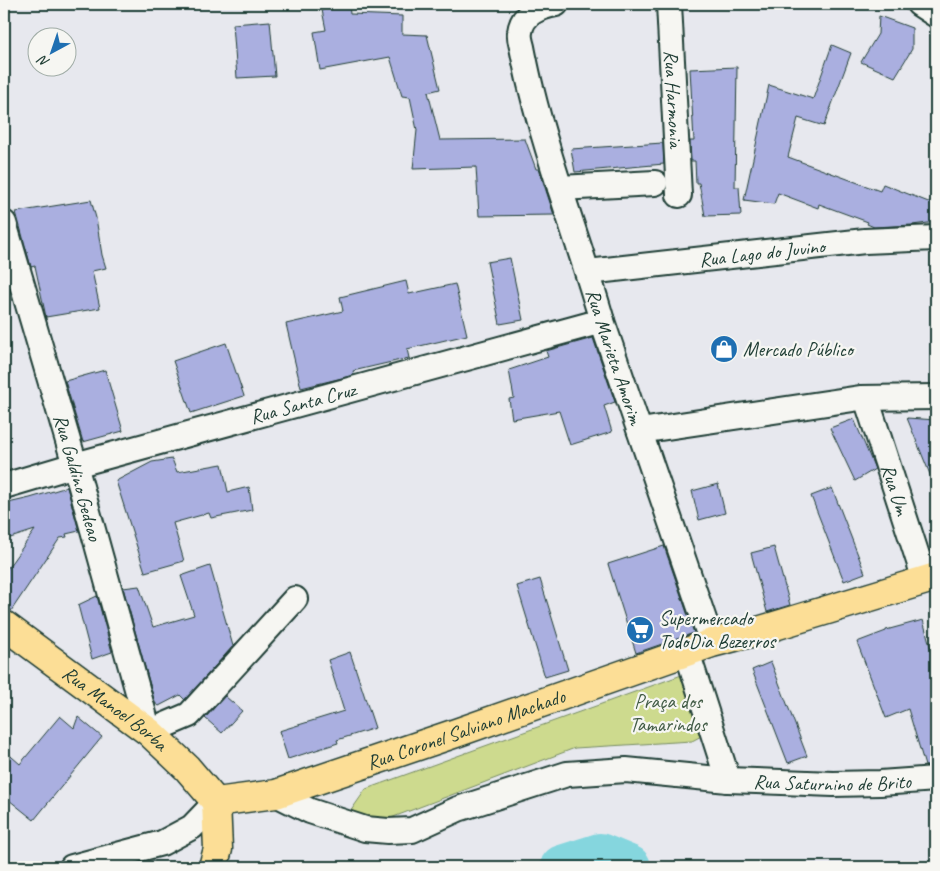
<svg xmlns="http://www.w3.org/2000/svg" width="940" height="871" font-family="Caveat,sans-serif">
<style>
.green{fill:#cdda8e;stroke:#768c61}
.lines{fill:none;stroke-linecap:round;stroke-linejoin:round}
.river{stroke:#85d6de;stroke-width:44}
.building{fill:#aaafe0;stroke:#1f3d34}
.minor-casing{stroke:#1f3d34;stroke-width:28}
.major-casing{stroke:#1f3d34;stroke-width:31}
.minor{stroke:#f6f6f2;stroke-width:24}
.major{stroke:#fcde96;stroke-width:28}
.labels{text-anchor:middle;stroke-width:4.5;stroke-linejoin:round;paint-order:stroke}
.street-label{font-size:20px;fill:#1f3d34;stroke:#f6f6f2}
.poi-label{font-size:20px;fill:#1f3d34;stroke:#f6f6f2;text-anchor:start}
.park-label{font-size:20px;fill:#425c46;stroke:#f6f6f2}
</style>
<rect width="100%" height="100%" fill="#e7e8ee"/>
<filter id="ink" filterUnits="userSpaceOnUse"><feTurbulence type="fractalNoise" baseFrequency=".02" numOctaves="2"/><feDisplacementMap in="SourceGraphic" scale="10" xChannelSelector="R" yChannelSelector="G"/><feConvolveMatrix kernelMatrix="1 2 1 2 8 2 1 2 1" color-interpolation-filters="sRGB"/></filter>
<g filter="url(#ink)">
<path class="green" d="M690,672L705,734L692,741L575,748L367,827L350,812L366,789Z"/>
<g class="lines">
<path class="river" d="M562,867L600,855L629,867"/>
</g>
<path class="building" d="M349,5L350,14L402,16V34L427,35L440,89L428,92L440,140L525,139L536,169H539L554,215L479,216L476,167L413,169L417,130L410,97L402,96L390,57L320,70L314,32L326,30L322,10Z
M879,16L912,28V49L895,77L861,62L878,34Z
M270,21L275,76L237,78L233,24Z
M832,45L851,53L824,126L798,118L788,157L880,191L883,184L936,205V222L912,225L874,227L867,224L868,222L819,204L818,208L778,193L774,204L744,200L769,85L813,99Z
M737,67L735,187H739L741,215L705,216L699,183H696L695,161H691L690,141H694L690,69Z
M663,143L664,164L575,172L571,149Z
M91,200L96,218L102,255L106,268L92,271L100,308L46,317L35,266L31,267L16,212Z
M510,258L523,320L500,324L487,262Z
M406,281L409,294L455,284L467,335L407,349L409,358L353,371L354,375L301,388L286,324L343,311L340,297Z
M593,338L615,402L604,406L612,432L570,445L559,411L512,419L509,399L514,398L509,370L548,357L546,351Z
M226,343L244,396L191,413L173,361Z
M105,370L123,431L83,442L65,381Z
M907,418L936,420V489Z
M854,419L875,469L855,481L830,428Z
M172,459L177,472L222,464L228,492L249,487L252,510L211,518L209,513L173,523L184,561L145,572L116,481L152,462Z
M718,484L725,513L699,520L692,491Z
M67,487L79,531L66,534L67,537L60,538L11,611L4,610V573L35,530L4,540V504L30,498Z
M832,488L865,573L844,581L811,496Z
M664,546L694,633L636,653L608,564Z
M774,547L790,605L767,612L751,553Z
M210,566L233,646L185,700L180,695L159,706L155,703L123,588L139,586L153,627L194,615L181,576Z
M540,579L568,670L545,677L517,586Z
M97,596L112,652L92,659L78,605Z
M923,620L936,668V765L925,766L908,709L886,718L857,642L886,631V630Z
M350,652L375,728L337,740L338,743L288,759L279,731L344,711L328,660Z
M771,662L807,756L788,763L752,670Z
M225,696L242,711L222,733L205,718Z
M60,716L74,728L78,717L102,737L34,820L4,796V750L20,764Z"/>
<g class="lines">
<g class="minor-casing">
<g id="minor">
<path id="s1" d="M556,4C540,7 522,13 520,32C519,37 521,43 522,47C525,62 528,77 532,92C551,170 580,244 602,321L712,643"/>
<path id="s2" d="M669,4L679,195"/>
<path d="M919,4L936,15"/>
<path d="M560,188L655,183"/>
<path id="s3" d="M4,223L75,465L149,732L189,715L295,599"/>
<path id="s4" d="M588,272L865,241L936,238"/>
<path id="s5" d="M866,398L925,580"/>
<path d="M640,431L860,398L936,397"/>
<path id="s6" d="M4,486L75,465L602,321"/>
<path d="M687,652L728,780"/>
<path id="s7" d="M276,794L310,811L365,829L388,831L412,830L458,809L567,774L626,770L728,780L833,784L880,783L936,779"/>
<path d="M72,867L162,843L192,827L216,802"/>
</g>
</g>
<g class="major-casing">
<g id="major">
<path id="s8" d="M4,625L149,732L187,768L216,802"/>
<path id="s9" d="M216,802L276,794L456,733L712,643L758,631L936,577"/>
<path d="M213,867L218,849L216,802"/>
</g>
</g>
<use href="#minor" class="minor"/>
<use href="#major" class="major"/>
</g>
</g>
<defs>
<g id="shop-disc" transform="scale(1.4375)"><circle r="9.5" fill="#1f6fb2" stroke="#f6f6f2"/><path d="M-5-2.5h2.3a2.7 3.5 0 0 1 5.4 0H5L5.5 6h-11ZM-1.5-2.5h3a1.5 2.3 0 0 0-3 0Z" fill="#fff"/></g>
<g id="supermarket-disc" transform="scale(1.4375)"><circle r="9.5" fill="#1f6fb2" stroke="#f6f6f2"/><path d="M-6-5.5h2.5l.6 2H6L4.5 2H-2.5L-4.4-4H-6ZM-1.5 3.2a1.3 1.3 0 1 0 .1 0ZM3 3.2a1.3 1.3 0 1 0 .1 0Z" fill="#fff"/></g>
</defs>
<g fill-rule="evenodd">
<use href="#shop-disc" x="724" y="349"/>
<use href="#supermarket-disc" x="640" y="630"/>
</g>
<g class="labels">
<g class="street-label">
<text dy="7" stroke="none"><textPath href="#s2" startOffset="95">Rua Harmonia</textPath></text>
<text dy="7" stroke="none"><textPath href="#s4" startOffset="175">Rua Lago do Juvino</textPath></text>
<text dy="7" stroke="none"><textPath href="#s1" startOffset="388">Rua Marieta Amorim</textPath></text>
<text dy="7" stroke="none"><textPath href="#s6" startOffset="310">Rua Santa Cruz</textPath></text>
<text dy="7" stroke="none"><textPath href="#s3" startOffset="265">Rua Galdino Gedeao</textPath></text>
<text dy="7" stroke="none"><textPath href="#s5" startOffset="96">Rua Um</textPath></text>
<text dy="7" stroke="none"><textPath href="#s8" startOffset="139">Rua Manoel Borba</textPath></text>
<text dy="7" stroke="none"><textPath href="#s9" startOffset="261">Rua Coronel Salviano Machado</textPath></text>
<text dy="7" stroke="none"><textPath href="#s7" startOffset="574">Rua Saturnino de Brito</textPath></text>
</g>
<g class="poi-label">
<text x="743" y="356">Mercado Público</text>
<text x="659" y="625">Supermercado<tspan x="659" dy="23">TodoDia Bezerros</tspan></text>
</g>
<g class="park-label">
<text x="668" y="708">Praça dos<tspan x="668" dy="23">Tamarindos</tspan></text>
</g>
</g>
<rect width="940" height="871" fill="none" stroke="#f6f6f2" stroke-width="20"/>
<rect x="10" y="10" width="920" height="851" fill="none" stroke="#1f3d34" stroke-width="2" filter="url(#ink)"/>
<g transform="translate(52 52) rotate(220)"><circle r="24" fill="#f6f6f2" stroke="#a0aca6"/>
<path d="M0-4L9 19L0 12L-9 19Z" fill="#1f6fb2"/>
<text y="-8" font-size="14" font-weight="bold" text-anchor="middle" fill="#1f3d34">N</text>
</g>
</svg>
